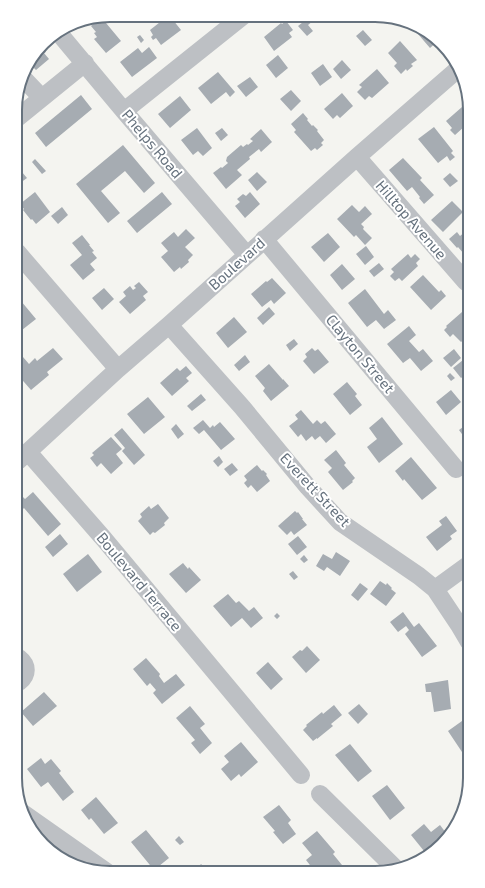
<svg xmlns="http://www.w3.org/2000/svg" width="485" height="888" font-family="'Exo 2',sans-serif">
<style>
.building{fill:#a6acb2}
.lines{fill:none;stroke-linecap:round;stroke-linejoin:round}
.minor{stroke:#bdc0c4;stroke-width:18}
.labels{text-anchor:middle;stroke-width:4;stroke-linejoin:round;paint-order:stroke}
.street-label{font-size:15px;fill:#66727e;stroke:#fff}
.rim{fill:none;stroke:#66727e;stroke-width:2}
</style>
<rect width="100%" height="100%" fill="#f4f4f0"/>
<path class="building" d="M169,15L181,30L161,45L156,38L153,40L151,37L153,35L150,30Z
M191,16H199L194,20Z
M305,16H319L308,25L313,31L307,36L298,26L307,19Z
M101,17L121,41L106,53L94,39L97,37L94,33L96,32L91,26Z
M286,21L293,30L289,33L292,37L274,51L264,37L281,23L282,24Z
M363,30L372,40L365,46L356,36Z
M422,31L437,38L439,40L430,48L418,34Z
M140,35L144,40L141,43L137,37Z
M400,41L417,60L411,64L413,66L407,71L406,69L401,74L394,66L397,63L388,53Z
M41,46L46,52L44,53L49,59L36,70L29,63Z
M149,47L157,58L132,77L120,62L138,48L142,53Z
M278,55L288,68L276,78L266,65Z
M342,60L351,70L341,79L333,69Z
M323,64L332,77L320,86L311,73Z
M377,69L389,83L372,98L369,96L365,100L357,92L362,87L359,85Z
M218,72L235,92L230,97L226,92L211,104L198,88Z
M250,77L258,87L246,97L237,86Z
M291,90L301,101L291,111L280,99Z
M342,93L353,106L340,118L337,115L333,119L324,109Z
M81,95L92,109L46,147L35,133Z
M180,96L191,110L170,128L158,114Z
M462,107L463,108L465,107V126L455,135L450,130L452,128L446,121Z
M303,113L308,119L307,120L312,126L313,125L318,130L317,131L324,140L321,143L323,145L317,150L315,148L311,151L294,132L296,130L291,124Z
M434,127L453,151L451,153L455,157L450,161L447,156L438,163L418,139Z
M197,128L212,148L203,156L198,151L193,155L181,140Z
M222,128L228,135L221,141L215,133Z
M261,129L272,142L261,152L259,149L249,157L250,159L237,170L242,175L226,189L213,173L221,167L222,168L228,163L226,161L227,157L241,145L243,147L247,144L248,145L253,141L250,139Z
M123,145L155,183L144,193L125,171L101,191L120,213L108,223L76,184Z
M403,158L422,178L420,180L434,195L424,204L419,198L420,197L412,187L407,191L389,170Z
M35,159L46,171L42,174L32,162Z
M16,165L27,178L16,186Z
M257,172L267,182L257,191L248,180Z
M450,173L458,181L450,187L443,179Z
M35,192L50,212L36,224L32,219L31,220L23,210L24,209L20,204Z
M162,192L172,204L137,233L127,221Z
M250,192L260,204L245,218L235,206L240,202L237,199L243,194L246,196Z
M452,201L463,212L443,232L431,220Z
M352,205L359,212L365,206L372,214L361,224L364,227L363,229L372,238L365,245L356,235L354,237L337,219Z
M62,207L68,215L58,224L51,216Z
M186,229L195,238L185,247L193,255L188,260L189,262L181,269L180,267L174,272L161,257L168,251L161,243L174,232L178,237Z
M466,231V253L464,254L458,247L457,248L449,239L457,232L460,236Z
M328,233L340,247L324,262L311,247Z
M82,235L90,245H89L94,251L92,252L97,258L90,264L95,270L83,280L70,265L82,255L72,243Z
M366,246L374,257L365,265L356,254Z
M408,254L411,258L415,254L420,259L416,263L418,266L402,281L399,278L395,281L390,276L394,272L391,269Z
M379,263L384,269L374,277L369,271Z
M342,264L355,279L342,290L330,275Z
M423,275L439,292L441,290L446,296L431,310L410,287Z
M272,278L286,293L274,304L271,300L262,307L251,294L266,281L267,282Z
M139,282L148,292L143,296L146,300L130,314L119,302L126,296L123,292L130,286L133,290L136,288L134,286Z
M104,288L114,299L102,310L92,298Z
M365,289L384,314L388,310L396,320L384,329L376,320L367,327L348,303Z
M21,301L36,319L22,330L17,324V304Z
M269,307L275,314L263,325L257,318Z
M462,312L467,317V337L461,342L453,334L450,337L444,330L447,327L446,326Z
M234,317L247,332L228,348L216,333Z
M409,326L416,335L409,341L419,352L423,349L433,361L421,371L410,358L403,363L387,344Z
M294,339L298,344L290,351L286,345Z
M53,348L63,359L47,372L49,375L31,390L17,374L20,371L17,368V362L23,357L29,364L35,358L37,361Z
M312,348L315,351L318,349L329,362L314,374L303,361L307,357L305,354Z
M454,349L461,358L451,367L443,358Z
M245,355L250,362L239,371L234,365Z
M463,360L467,364V374L461,378L453,368Z
M269,364L283,380V379L289,386L271,401L263,391L265,388L255,376Z
M186,366L192,373L186,378L189,381L172,396L160,383L177,368L180,371Z
M450,373L455,378L451,381L447,376Z
M347,382L357,394L355,396L362,405L350,415L333,394Z
M451,390L461,402L446,415L436,402Z
M201,394L206,400L192,411L187,406Z
M148,397L165,417L144,434L127,414Z
M301,410L313,424L317,420L321,424L325,421L336,434L326,443L320,436L315,440L312,436L306,441L301,434L298,437L289,426L298,419L295,415Z
M382,417L403,444L379,463L367,447L377,439L369,428Z
M203,420L210,428L213,425L214,427L220,422L235,439L221,450L204,430L199,434L193,428Z
M176,424L184,434L178,439L171,429Z
M467,424V441L459,430Z
M122,428L145,455L134,465L122,451L125,448L114,435Z
M111,437L122,449L116,454L123,463L111,474L101,463L97,467L90,458L94,455L92,453Z
M336,450L346,463L344,465L355,478L352,481L353,482L343,490L328,472L332,468L324,460Z
M219,456L223,462L218,467L213,461Z
M411,457L437,488L422,500L404,479L403,481L395,471Z
M232,463L238,470L230,476L224,469Z
M257,465L262,471L263,470L267,474L266,475L270,481L257,492L251,485L248,488L244,483L247,480L244,476Z
M33,492L61,524L48,536L24,508L20,512L18,510V498L22,496L25,499Z
M158,504L169,518L164,523L165,525L155,533L153,532L150,535L138,521L142,517L140,514L149,506L151,509Z
M468,504V517L462,512Z
M295,511L297,513L298,512L303,519H302L307,525L294,535L291,531L287,535L278,526Z
M446,516L457,531L450,536L452,539L437,551L426,537L442,525L439,521Z
M60,534L68,544L53,557L45,547Z
M298,536L307,547L297,555L288,544Z
M336,552L350,561L340,576L327,567L324,571L316,566L323,554L332,559Z
M88,554L102,572L77,592L63,574Z
M304,555L308,560L304,563L300,559Z
M183,563L188,569L189,567L201,580L186,593L169,574Z
M293,571L298,577L294,580L289,574Z
M380,581L386,585L387,583L392,588L391,589L396,593L386,606L370,594Z
M360,583L368,589L358,601L351,595Z
M228,594L236,603L239,601L249,611L254,607L263,618L251,628L242,618L231,627L213,606Z
M403,612L414,627L419,623L437,646L422,657L405,634L409,630L406,626L398,632L390,622Z
M277,613L280,616L277,619L274,616Z
M307,646L320,660L306,673L292,657L300,650L302,651Z
M146,658L160,674L159,676L164,683L176,674L185,685L162,704L153,693L156,690L150,683L147,686L133,669Z
M268,662L283,679L271,690L256,673Z
M448,680L451,709L434,712L431,692H426L425,684Z
M44,692L57,706L33,726L21,712Z
M359,704L368,714L358,724L348,713Z
M334,705L342,715L331,724L333,726L317,739V738L313,741L303,730L307,726L306,725L322,712L323,714Z
M190,706L205,724L200,728L212,743L200,754L191,743L195,740L176,718Z
M462,721L469,731V730L470,759L466,754L464,755L448,731Z
M241,742L258,762L241,777L239,774L231,781L221,769L229,762L224,756Z
M350,744L372,771L358,782L335,755Z
M41,758L45,764L51,759L61,771L59,773L74,792L63,801L48,782L41,787L27,769Z
M387,785L405,808L390,820L372,796Z
M96,797L118,823L104,834L91,818L89,820L81,810Z
M279,805L291,820L288,823L296,834L283,844L273,832L275,831L263,817Z
M424,824L431,832L440,825L446,833L441,837L443,841L431,850L429,847L424,851L411,835Z
M146,830L169,858L154,870L131,842Z
M317,831L335,852L333,854L342,865L337,869H324L321,865L316,869H313L306,860L312,855L302,843Z
M179,836L184,842L180,845L175,840Z
M201,864L208,871H195Z"/>
<g class="lines">
<path class="minor" d="M58,32L124,111L247,255
M22,77L42,98
M124,111L243,16
M16,119L85,63
M357,157L466,282
M264,239L456,469
M17,252L118,369
M169,325L242,407L308,487L340,522L419,576L435,589L459,625L469,642
M28,452L104,539L301,775
M18,461L118,369L169,325L357,157L458,69
M435,589L468,565
M19,658C28,665 28,675 19,682
M320,794L395,868
M23,813L107,872"/>
</g>
<g class="labels">
<g class="street-label">
<text transform="translate(152 144) rotate(50)" y="5">Phelps Road</text>
<text transform="translate(411 220) rotate(49)" y="5">Hilltop Avenue</text>
<text transform="translate(237 264) rotate(-42)" y="5">Boulevard</text>
<text transform="translate(360 354) rotate(50)" y="5">Clayton Street</text>
<text transform="translate(315 490) rotate(47)" y="5">Everett Street</text>
<text transform="translate(139 582) rotate(50)" y="5">Boulevard Terrace</text>
</g>
</g>
<path d="M0 0H485V888H0ZM110 22H375A88 88 0 0 1 463 110V778A88 88 0 0 1 375 866H110A88 88 0 0 1 22 778V110A88 88 0 0 1 110 22Z" fill="#fff" fill-rule="evenodd"/>
<path class="rim" d="M110 22H375A88 88 0 0 1 463 110V778A88 88 0 0 1 375 866H110A88 88 0 0 1 22 778V110A88 88 0 0 1 110 22Z"/>
</svg>
